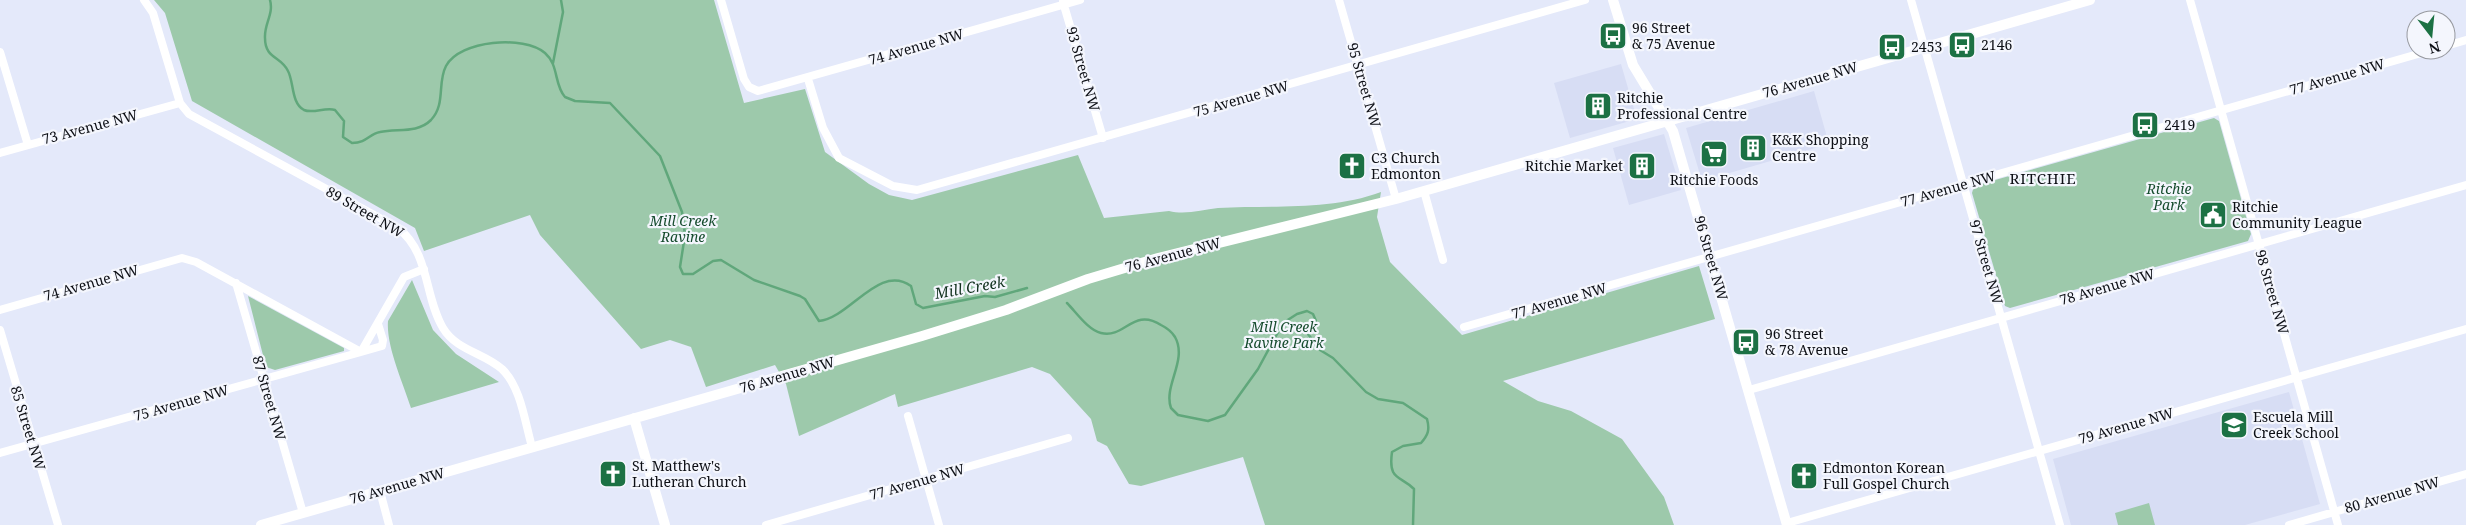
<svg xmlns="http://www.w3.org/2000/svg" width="2466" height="525" font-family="'Noto Serif',serif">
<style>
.built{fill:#d7ddf4}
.green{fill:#9dc9ab}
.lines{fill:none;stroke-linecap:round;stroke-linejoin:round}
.stream{stroke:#60a77b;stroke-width:2.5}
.minor{stroke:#fff;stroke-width:8}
.tertiary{stroke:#fff;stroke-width:10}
.labels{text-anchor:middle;stroke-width:4.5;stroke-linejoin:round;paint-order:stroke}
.poi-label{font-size:14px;fill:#0d0f15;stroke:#f4f6fd;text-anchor:start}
.street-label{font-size:14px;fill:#0d0f15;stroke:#f4f6fd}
.park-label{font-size:14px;font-style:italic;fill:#154b2d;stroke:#f4f6fd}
.neighbourhood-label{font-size:15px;letter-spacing:1px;fill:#0d0f15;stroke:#f4f6fd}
.water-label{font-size:15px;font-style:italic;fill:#11311e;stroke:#f4f6fd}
</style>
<rect width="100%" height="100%" fill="#e4e9fa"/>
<path class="built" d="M1621,64L1637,119L1570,138L1554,83Z
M1814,91L1829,144L1702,181L1686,128Z
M1664,134L1681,190L1629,205L1613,148Z
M2289,392L2320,504L2245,525H2071L2053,459Z"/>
<path class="green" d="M154,0H714L744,103L805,89L825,152L869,184L889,195L912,200L1078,155L1104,218L1169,211C1185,215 1202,210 1218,208C1272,205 1330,211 1381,192L1377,217L1390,262L1462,335L1699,266L1715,319L1503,381L1538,401L1571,411L1622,439L1664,497L1674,525H1265L1243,457L1141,486L1129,484L1107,446L1097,441L1091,419L1050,374L1032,367L898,407L895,394L799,436L786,384L775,365L706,387L691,347L670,340L641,349L540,235L530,215L424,251L415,228L192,101L165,13Z
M2214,118L2219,121L2251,234L2248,241L2010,308L2005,306L1972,193L1974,186Z
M412,280L433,330L456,354L499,382L411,408C403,383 386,346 388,321Z
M248,296L344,348V351L275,370L266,367Z
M2149,503L2155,525H2118L2115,513Z"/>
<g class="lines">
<path class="stream" d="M270,0C274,14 264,24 265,38C265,59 281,56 288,71C294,82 291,103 304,110C313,114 325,107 335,110L344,121L343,137L352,143C367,143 369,134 380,132C397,128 417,134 431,120C446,104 437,83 446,66C460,40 524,35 545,53C559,65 554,85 565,97L575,101L610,103L660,156L682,212L685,235L680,267L683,274H693L713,261L721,260L754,280L800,296L805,299L819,321C850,318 879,263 911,286L916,304L923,308L985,296L995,297L1027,288
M553,63L563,12L561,0
M1067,303C1076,312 1088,330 1101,333C1125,339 1133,307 1161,325C1167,328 1172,332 1175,337C1188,360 1163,386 1171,408L1178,415L1208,421L1225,415L1258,369L1283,323L1297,314L1307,311L1313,314L1316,321L1308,334L1320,350L1333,358L1366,392L1378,399L1403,403L1427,419C1430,430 1428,435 1421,443L1403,446L1392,452C1388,481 1400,475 1414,489L1413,525"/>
<path class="minor" d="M144,0L153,13L180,103L189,114L398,228C430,253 424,296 443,328C456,350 484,353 502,369C521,387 525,423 532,447
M721,0L744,79L749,87L758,91L1080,0
M1339,0L1396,199
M1911,0L2060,525
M2190,0L2338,525
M1063,2L1103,138
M2446,46L2466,40
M0,52L28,145
M808,79L823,128L839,158L893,186L917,190L1585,0
M0,153L180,103
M1424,191L1443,260
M236,283L303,513
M0,310L182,258L196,262L361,352L382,346L383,340L378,324
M1464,327L2432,50
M0,330L58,525
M1749,390L2466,185
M908,416L939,525
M0,453L361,352L404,277L424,269
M380,491L389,525
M1787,523L2466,329
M766,525L1068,438
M2289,525L2466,474"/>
<path class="tertiary" d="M1613,0L1633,65L1673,131L1787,525
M634,418L665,525
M261,525L922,336L1006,310L1088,279L1158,258L1396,199L2090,0"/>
</g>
<defs>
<g id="bus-square" transform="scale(1.4375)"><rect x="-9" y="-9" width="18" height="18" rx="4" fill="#1c7144" stroke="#f4f6fd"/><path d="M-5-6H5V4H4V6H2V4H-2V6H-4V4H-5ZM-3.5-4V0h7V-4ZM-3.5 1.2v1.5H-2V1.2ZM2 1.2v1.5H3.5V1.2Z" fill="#fff"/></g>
<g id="building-square" transform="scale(1.4375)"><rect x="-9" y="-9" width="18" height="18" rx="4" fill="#1c7144" stroke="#f4f6fd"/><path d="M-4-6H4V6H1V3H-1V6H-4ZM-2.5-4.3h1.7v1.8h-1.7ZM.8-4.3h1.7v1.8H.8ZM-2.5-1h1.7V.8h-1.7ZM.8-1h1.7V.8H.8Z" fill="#fff"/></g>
<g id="supermarket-square" transform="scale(1.4375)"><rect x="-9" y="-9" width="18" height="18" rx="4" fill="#1c7144" stroke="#f4f6fd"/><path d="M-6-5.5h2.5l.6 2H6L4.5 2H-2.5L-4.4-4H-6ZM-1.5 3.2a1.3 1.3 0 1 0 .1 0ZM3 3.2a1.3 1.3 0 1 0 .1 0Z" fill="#fff"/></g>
<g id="church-square" transform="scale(1.4375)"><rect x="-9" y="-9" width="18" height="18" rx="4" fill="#1c7144" stroke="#f4f6fd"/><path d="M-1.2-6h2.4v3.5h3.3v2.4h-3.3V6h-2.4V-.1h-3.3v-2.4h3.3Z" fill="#fff"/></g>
<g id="civic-square" transform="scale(1.4375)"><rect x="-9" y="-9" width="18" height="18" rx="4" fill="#1c7144" stroke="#f4f6fd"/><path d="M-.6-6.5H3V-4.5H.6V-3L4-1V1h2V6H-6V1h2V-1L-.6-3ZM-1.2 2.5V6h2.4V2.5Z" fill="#fff"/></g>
<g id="school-square" transform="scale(1.4375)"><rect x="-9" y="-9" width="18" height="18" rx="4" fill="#1c7144" stroke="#f4f6fd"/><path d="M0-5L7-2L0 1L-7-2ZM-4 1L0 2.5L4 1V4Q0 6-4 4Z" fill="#fff"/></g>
</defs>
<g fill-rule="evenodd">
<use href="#bus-square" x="1613" y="36"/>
<use href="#bus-square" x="1962" y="45"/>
<use href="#bus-square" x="1892" y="47"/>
<use href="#building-square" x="1598" y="106"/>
<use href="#bus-square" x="2145" y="125"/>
<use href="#building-square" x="1753" y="148"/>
<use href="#supermarket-square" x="1714" y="154"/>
<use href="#church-square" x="1352" y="166"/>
<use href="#building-square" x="1642" y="166"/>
<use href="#civic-square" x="2213" y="215"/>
<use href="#bus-square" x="1746" y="342"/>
<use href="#school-square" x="2234" y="425"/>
<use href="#church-square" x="613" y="474"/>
<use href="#church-square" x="1804" y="476"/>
</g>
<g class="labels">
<g class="poi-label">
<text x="1632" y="33">96 Street<tspan x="1632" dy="16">&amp; 75 Avenue</tspan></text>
<text x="1981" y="50">2146</text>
<text x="1911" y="52">2453</text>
<text x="1617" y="103">Ritchie<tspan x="1617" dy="16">Professional Centre</tspan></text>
<text x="2164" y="130">2419</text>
<text x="1772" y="145">K&amp;K Shopping<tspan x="1772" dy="16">Centre</tspan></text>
<text x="1371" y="163">C3 Church<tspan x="1371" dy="16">Edmonton</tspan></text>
<text x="1623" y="171" text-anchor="end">Ritchie Market</text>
<text x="1714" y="185" text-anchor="middle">Ritchie Foods</text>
<text x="2232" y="212">Ritchie<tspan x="2232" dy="16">Community League</tspan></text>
<text x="1765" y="339">96 Street<tspan x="1765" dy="16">&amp; 78 Avenue</tspan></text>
<text x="2253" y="422">Escuela Mill<tspan x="2253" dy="16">Creek School</tspan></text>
<text x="632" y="471">St. Matthew's<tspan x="632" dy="16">Lutheran Church</tspan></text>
<text x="1823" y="473">Edmonton Korean<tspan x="1823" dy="16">Full Gospel Church</tspan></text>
</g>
<g class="street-label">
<text transform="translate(916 47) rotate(-16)" y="5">74 Avenue NW</text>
<text transform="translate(1083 69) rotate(74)" y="5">93 Street NW</text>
<text transform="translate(2337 77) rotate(-16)" y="5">77 Avenue NW</text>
<text transform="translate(1810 80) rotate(-16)" y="5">76 Avenue NW</text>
<text transform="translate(1364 85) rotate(74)" y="5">95 Street NW</text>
<text transform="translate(1241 99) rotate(-16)" y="5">75 Avenue NW</text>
<text transform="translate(90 127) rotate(-15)" y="5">73 Avenue NW</text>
<text transform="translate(1948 189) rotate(-16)" y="5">77 Avenue NW</text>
<text transform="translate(365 212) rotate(30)" y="5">89 Street NW</text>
<text transform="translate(1173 255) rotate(-15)" y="5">76 Avenue NW</text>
<text transform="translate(1711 258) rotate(74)" y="5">96 Street NW</text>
<text transform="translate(1986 262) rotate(74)" y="5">97 Street NW</text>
<text transform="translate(91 283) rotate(-16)" y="5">74 Avenue NW</text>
<text transform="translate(2107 287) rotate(-16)" y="5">78 Avenue NW</text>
<text transform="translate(2272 292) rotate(74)" y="5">98 Street NW</text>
<text transform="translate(1559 301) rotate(-16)" y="5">77 Avenue NW</text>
<text transform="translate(787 375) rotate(-16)" y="5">76 Avenue NW</text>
<text transform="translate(269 398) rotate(74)" y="5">87 Street NW</text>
<text transform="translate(181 403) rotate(-16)" y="5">75 Avenue NW</text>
<text transform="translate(2126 426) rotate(-16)" y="5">79 Avenue NW</text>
<text transform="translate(28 428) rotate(73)" y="5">85 Street NW</text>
<text transform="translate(917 482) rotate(-16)" y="5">77 Avenue NW</text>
<text transform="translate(397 486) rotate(-16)" y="5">76 Avenue NW</text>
<text transform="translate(2392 495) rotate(-16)" y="5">80 Avenue NW</text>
</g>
<g class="park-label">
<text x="2169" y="194">Ritchie<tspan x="2169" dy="16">Park</tspan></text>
<text x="683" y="226">Mill Creek<tspan x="683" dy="16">Ravine</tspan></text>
<text x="1284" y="332">Mill Creek<tspan x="1284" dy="16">Ravine Park</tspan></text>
</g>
<g class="neighbourhood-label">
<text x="2043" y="184">RITCHIE</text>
</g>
<g class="water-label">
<text transform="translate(970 288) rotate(-10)" y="5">Mill Creek</text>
</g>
</g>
<g transform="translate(2431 35) rotate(164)"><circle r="24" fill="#f4f6fd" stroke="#989aa0"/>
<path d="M0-4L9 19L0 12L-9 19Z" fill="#1c7144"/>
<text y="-8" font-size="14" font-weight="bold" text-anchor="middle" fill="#0d0f15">N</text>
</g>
</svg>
